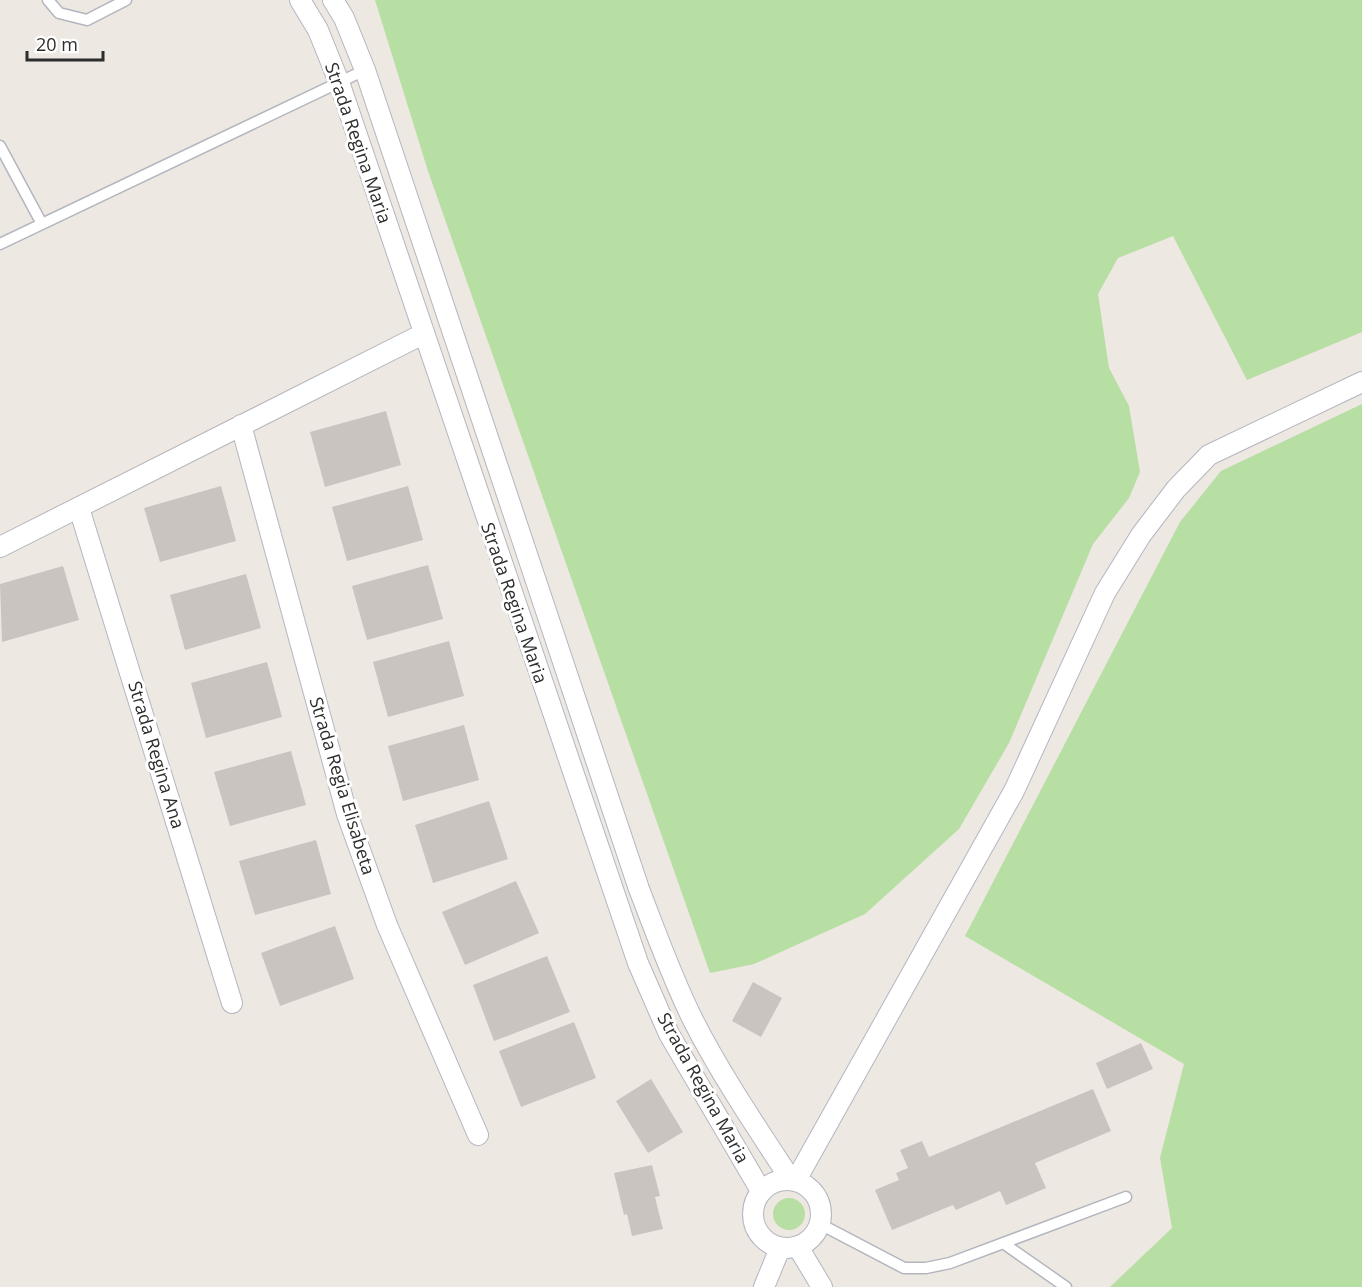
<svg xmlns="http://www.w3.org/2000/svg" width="1362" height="1287" font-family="'Open Sans',sans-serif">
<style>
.green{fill:#b7dea3}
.building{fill:#c9c4c0}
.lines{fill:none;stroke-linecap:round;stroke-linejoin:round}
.lane-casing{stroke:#b4b6bf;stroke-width:13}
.street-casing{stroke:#b4b6bf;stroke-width:22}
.lane{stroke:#fff;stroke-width:10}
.street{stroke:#fff;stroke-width:20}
.labels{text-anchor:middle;stroke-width:6;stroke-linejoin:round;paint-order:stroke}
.street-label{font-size:18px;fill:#2d2d2d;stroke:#fff}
</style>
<rect width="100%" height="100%" fill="#ede8e1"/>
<path class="green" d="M375,0H1362V332L1247,380L1173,236L1118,258L1098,294L1109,368L1129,406L1140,472L1129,498L1093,544L1009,743L959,829L865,914L754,964L710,973L428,171Z
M1362,404V1287H1110L1172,1228L1160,1158L1184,1064L965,936L1180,522L1221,471Z
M773 1214a16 16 0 1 1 32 0a16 16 0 1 1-32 0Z"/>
<path class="building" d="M386,411L401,465L325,487L310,432Z
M221,486L236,541L160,562L144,508Z
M408,486L423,540L347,561L332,507Z
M428,565L443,619L367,640L352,586Z
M63,566L79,620L2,642L0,584Z
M246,574L261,628L185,650L170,595Z
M449,641L464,696L388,717L373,662Z
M267,662L282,717L206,738L191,683Z
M464,725L479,780L403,801L388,746Z
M291,751L306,805L230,826L214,772Z
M489,801L508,859L433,883L415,825Z
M316,840L331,894L255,915L239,861Z
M516,881L539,933L465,965L442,912Z
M335,926L354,979L280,1006L261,953Z
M547,956L570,1012L494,1041L473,985Z
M753,982L782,998L761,1037L732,1021Z
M574,1022L596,1078L521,1107L499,1051Z
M1141,1043L1153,1069L1107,1089L1096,1063Z
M651,1079L683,1132L648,1153L616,1101Z
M1093,1089L1111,1131L1035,1163L1046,1188L1006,1205L1000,1191L956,1210L953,1205L892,1230L875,1190L899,1180L896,1173L908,1168L900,1150L922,1141L929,1157Z
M652,1165L660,1196L655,1197L663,1229L632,1236L627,1214L624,1215L614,1173Z"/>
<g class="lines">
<g class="lane-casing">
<path id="lane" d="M48,0L59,13L87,20L126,0
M0,146L42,224
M0,244L365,70
M820,1224L904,1268H926L950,1263L1126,1197
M1003,1243L1066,1287"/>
</g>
<g class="street-casing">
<path id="street" d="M300,0L318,30L339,82L638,963L669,1034L761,1191
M333,0L344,18L365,70L639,889C656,933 672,978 693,1020C721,1075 757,1128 791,1180
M241,425L347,814L387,925L478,1135
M79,508L232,1003
M0,547L423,334
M753 1214a34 34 0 1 1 68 0a34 34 0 1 1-68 0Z
M796,1180L1014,791L1105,593L1141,535L1176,489L1209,455L1362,382
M798,1247L822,1287
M764,1287L780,1248"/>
</g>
<use href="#lane" class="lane"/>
<use href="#street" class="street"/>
</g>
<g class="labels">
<g class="street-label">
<text transform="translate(358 143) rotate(71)" y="6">Strada Regina Maria</text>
<text transform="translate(514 603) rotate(71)" y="6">Strada Regina Maria</text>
<text transform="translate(156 755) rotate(73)" y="6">Strada Regina Ana</text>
<text transform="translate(342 786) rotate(73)" y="6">Strada Regia Elisabeta</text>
<text transform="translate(703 1088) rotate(61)" y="6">Strada Regina Maria</text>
</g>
</g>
<path d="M27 51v9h76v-9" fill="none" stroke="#2d2d2d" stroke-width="3"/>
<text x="36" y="51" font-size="18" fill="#2d2d2d" stroke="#ffffff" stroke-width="4.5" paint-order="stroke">20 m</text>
</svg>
